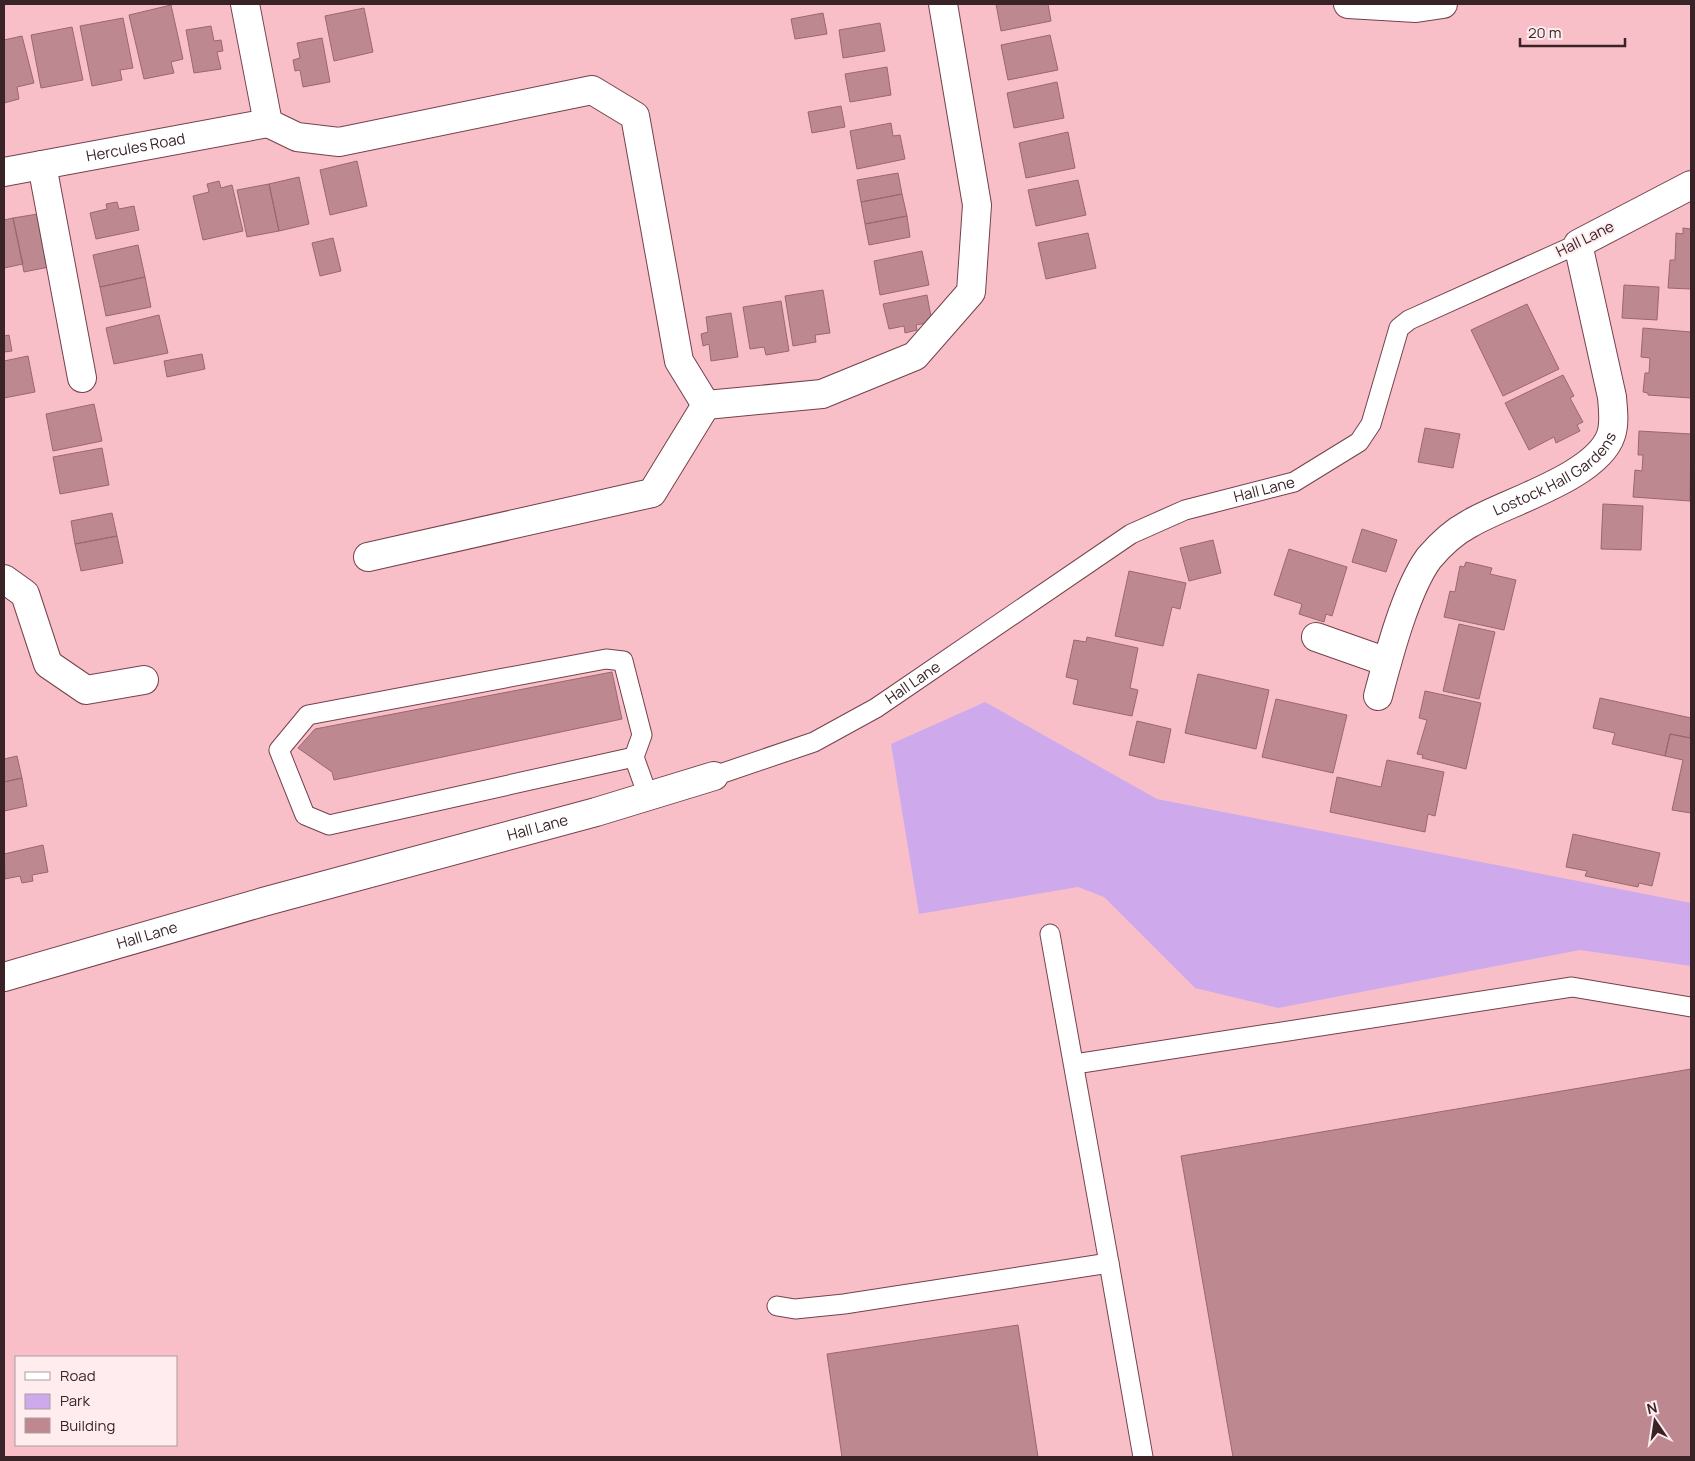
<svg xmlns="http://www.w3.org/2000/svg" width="1695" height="1461" font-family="Manrope,sans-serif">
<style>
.green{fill:#ceaaed}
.building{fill:#be8890;stroke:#9b676f}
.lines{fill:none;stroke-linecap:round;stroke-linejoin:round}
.lane-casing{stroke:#73424b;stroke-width:21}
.street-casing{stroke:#73424b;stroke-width:30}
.lane{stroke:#fff;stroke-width:19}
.street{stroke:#fff;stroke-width:28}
.labels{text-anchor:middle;stroke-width:4;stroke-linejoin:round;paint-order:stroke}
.street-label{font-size:15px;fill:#392327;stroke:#ffecef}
</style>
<rect width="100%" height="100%" fill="#f9bfc8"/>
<path class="green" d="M985,702L1157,799L1691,903V966L1580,950L1278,1008L1195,988L1104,897L1078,887L919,914L891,744Z"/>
<path class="building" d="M996,4H1048L1051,21L1001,31Z
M171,5L183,59L171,62L174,73L144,79L129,15Z
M364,8L373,52L334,61L325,16Z
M823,13L827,34L795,39L791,19Z
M123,18L133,68L120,70L122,80L92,86L80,26Z
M880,23L885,51L843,58L839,30Z
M211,26L214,41L221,40L223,51L217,52L221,69L194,73L186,30Z
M72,27L83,80L41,88L31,35Z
M1050,35L1058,70L1008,80L1001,45Z
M22,36L34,83L17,87L19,99L4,103V40Z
M322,38L330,82L303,87L300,70L295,71L293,60L300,58L297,43Z
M887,67L891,95L850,102L845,74Z
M1057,82L1064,118L1014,128L1007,93Z
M841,106L845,127L812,133L808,112Z
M891,123L893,136L900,135L905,159L857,169L850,131Z
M1068,132L1075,168L1026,178L1019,143Z
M357,161L367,206L330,215L320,170Z
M898,173L902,194L861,202L857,180Z
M299,177L309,224L279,231L269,184Z
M1078,180L1086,215L1036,226L1028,190Z
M219,181L221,188L232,185L243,231L203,240L193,196L209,192L207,184Z
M269,184L279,231L247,237L237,190Z
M902,194L907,216L865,224L861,202Z
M117,202L119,209L134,206L139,230L96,239L90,213L107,209L106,204Z
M44,213L54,266L24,272L13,218Z
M907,216L910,237L869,245L865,224Z
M13,218L23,264L4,268V220Z
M1683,228L1691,229V289L1668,288L1670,260H1675L1676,233L1683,234Z
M1088,233L1096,268L1046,279L1038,243Z
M333,238L341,271L320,276L312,243Z
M138,245L145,277L100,287L93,255Z
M922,251L929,285L880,295L874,261Z
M145,277L151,307L106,316L100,287Z
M1624,285L1659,287L1657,320L1622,318Z
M823,290L830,333L815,335L816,342L793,346L785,296Z
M927,295L932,322L916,325L917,330L905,333L904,326L889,329L883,304Z
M781,301L789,351L766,355L764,347L750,349L743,307Z
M1527,304L1559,369L1503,396L1471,330Z
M731,313L738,357L711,361L709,344L703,346L701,334L708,332L706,317Z
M159,315L168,353L114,364L106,328Z
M1643,328L1691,332V398L1648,395V393L1643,392L1645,373H1649L1650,358L1641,357Z
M9,335L12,351L4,352V336Z
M202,354L205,369L167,377L164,361Z
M28,356L35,392L4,398V361Z
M1563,375L1574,396L1570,398L1583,422L1577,425L1580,431L1556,443L1554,437L1529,450L1505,403Z
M94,404L102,441L53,451L46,414Z
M1425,428L1460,434L1453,468L1418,462Z
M1639,431L1691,434L1690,501L1633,497L1635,470L1642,471L1643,455H1638Z
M102,448L109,485L60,494L53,457Z
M1603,504L1643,506L1641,550L1601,549Z
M112,513L117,536L75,544L71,521Z
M1362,529L1397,540L1386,572L1352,562Z
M117,536L123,563L81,571L75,544Z
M1213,540L1221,573L1189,581L1180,548Z
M1289,549L1347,567L1332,616L1326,614L1324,622L1299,614L1302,604L1274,595Z
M1466,562L1492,568L1490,574L1516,580L1504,630L1444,617L1450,591L1455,592L1460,566L1464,567Z
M1129,571L1186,583L1180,609L1172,607L1163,646L1115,636Z
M1459,624L1495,632L1479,699L1443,691Z
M1087,637L1138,648L1130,688L1138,690L1132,716L1073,704L1078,680L1066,677L1074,640L1086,642Z
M612,672L622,719L334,780L332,772L298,748L315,729Z
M1198,674L1269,690L1256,749L1185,733Z
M1425,691L1481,703L1466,769L1422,758L1423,755L1417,754L1427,720L1419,718Z
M1600,698L1691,718L1690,738L1670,734L1665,756L1612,744L1615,733L1593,728Z
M1276,699L1347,715L1333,773L1262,757Z
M1137,721L1171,729L1164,763L1129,755Z
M1670,734L1691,738V813L1672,810L1683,760L1665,756Z
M17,756L22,778L4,782V759Z
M1387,760L1444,772L1435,816L1428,814L1425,832L1330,812L1337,777L1381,787Z
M22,778L27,806L4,811V782Z
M1573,834L1660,853L1652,886L1639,883L1638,887L1585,876L1587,871L1566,867Z
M43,845L48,872L32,875L33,881L22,883L20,876L5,879L4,854Z
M1691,1069V1457H1233L1181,1156Z
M1018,1325L1038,1457H842L827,1354Z"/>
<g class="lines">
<g class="lane-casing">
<g id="lane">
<path d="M634,757L642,735L623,661L606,659L308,715L279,750L305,815L329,825L634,757L648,796"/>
<path id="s1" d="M714,776L814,742L876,708L1131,534L1185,510L1294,482L1359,442L1371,424L1399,328L1409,320L1578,244"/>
<path d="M1050,934L1109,1263"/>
<path d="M1075,1064L1572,987L1691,1007"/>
<path d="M777,1306L795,1309L844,1304L1109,1263L1143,1457"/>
</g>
</g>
<g class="street-casing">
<g id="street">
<path d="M245,4L268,123"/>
<path d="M1348,4L1416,8L1443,4"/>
<path d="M268,123L297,137L339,142L592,90L635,116L679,361L706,405L822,394L915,356L971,292L977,205L943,4"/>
<path d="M42,165L82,378"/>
<path id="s2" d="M4,172L268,123"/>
<path d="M368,557L652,493L706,405"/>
<path d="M4,579L25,594L48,664L86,690L144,680"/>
<path d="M1316,637L1387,662"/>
<path id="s3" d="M1378,696C1388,658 1406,589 1429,558C1440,545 1454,532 1469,524C1506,502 1597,477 1611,435C1615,423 1613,410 1612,397L1578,244L1691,185"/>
<path id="s4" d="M4,977L263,902L596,812L714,776"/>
</g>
</g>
<use href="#lane" class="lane"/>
<use href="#street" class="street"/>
</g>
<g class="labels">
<g class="street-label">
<text dy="5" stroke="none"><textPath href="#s2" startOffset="134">Hercules Road</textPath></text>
<text transform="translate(1585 239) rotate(-26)" y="5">Hall Lane</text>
<text dy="5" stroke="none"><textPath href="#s3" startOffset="301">Lostock Hall Gardens</textPath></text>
<text dy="5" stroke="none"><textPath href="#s1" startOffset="626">Hall Lane</textPath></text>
<text dy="5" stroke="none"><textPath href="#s1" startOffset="221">Hall Lane</textPath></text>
<text dy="5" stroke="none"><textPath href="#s4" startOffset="554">Hall Lane</textPath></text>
<text dy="5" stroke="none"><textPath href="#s4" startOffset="149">Hall Lane</textPath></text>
</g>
</g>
<rect width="1695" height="1461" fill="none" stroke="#392327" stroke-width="10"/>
<rect x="15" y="1356" width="162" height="90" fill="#ffecef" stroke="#b09c9f"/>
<rect x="25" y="1372" width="25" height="8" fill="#ffffff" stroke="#b09c9f"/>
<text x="60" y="1381" font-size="15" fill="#392327">Road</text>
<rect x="25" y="1394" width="25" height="15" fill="#ceaaed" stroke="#b09c9f"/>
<text x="60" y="1406" font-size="15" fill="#392327">Park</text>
<rect x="25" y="1418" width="25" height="15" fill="#be8890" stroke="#b09c9f"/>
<text x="60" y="1431" font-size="15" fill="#392327">Building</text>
<g transform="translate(1655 1421) rotate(347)" stroke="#ffecef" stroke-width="4" paint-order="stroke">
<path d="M0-4L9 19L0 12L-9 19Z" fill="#392327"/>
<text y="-8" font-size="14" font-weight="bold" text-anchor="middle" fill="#392327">N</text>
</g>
<path d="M1520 38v8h105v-8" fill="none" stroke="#392327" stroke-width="2.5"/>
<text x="1528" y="38" font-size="15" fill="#392327" stroke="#ffecef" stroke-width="4" paint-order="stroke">20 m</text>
</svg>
